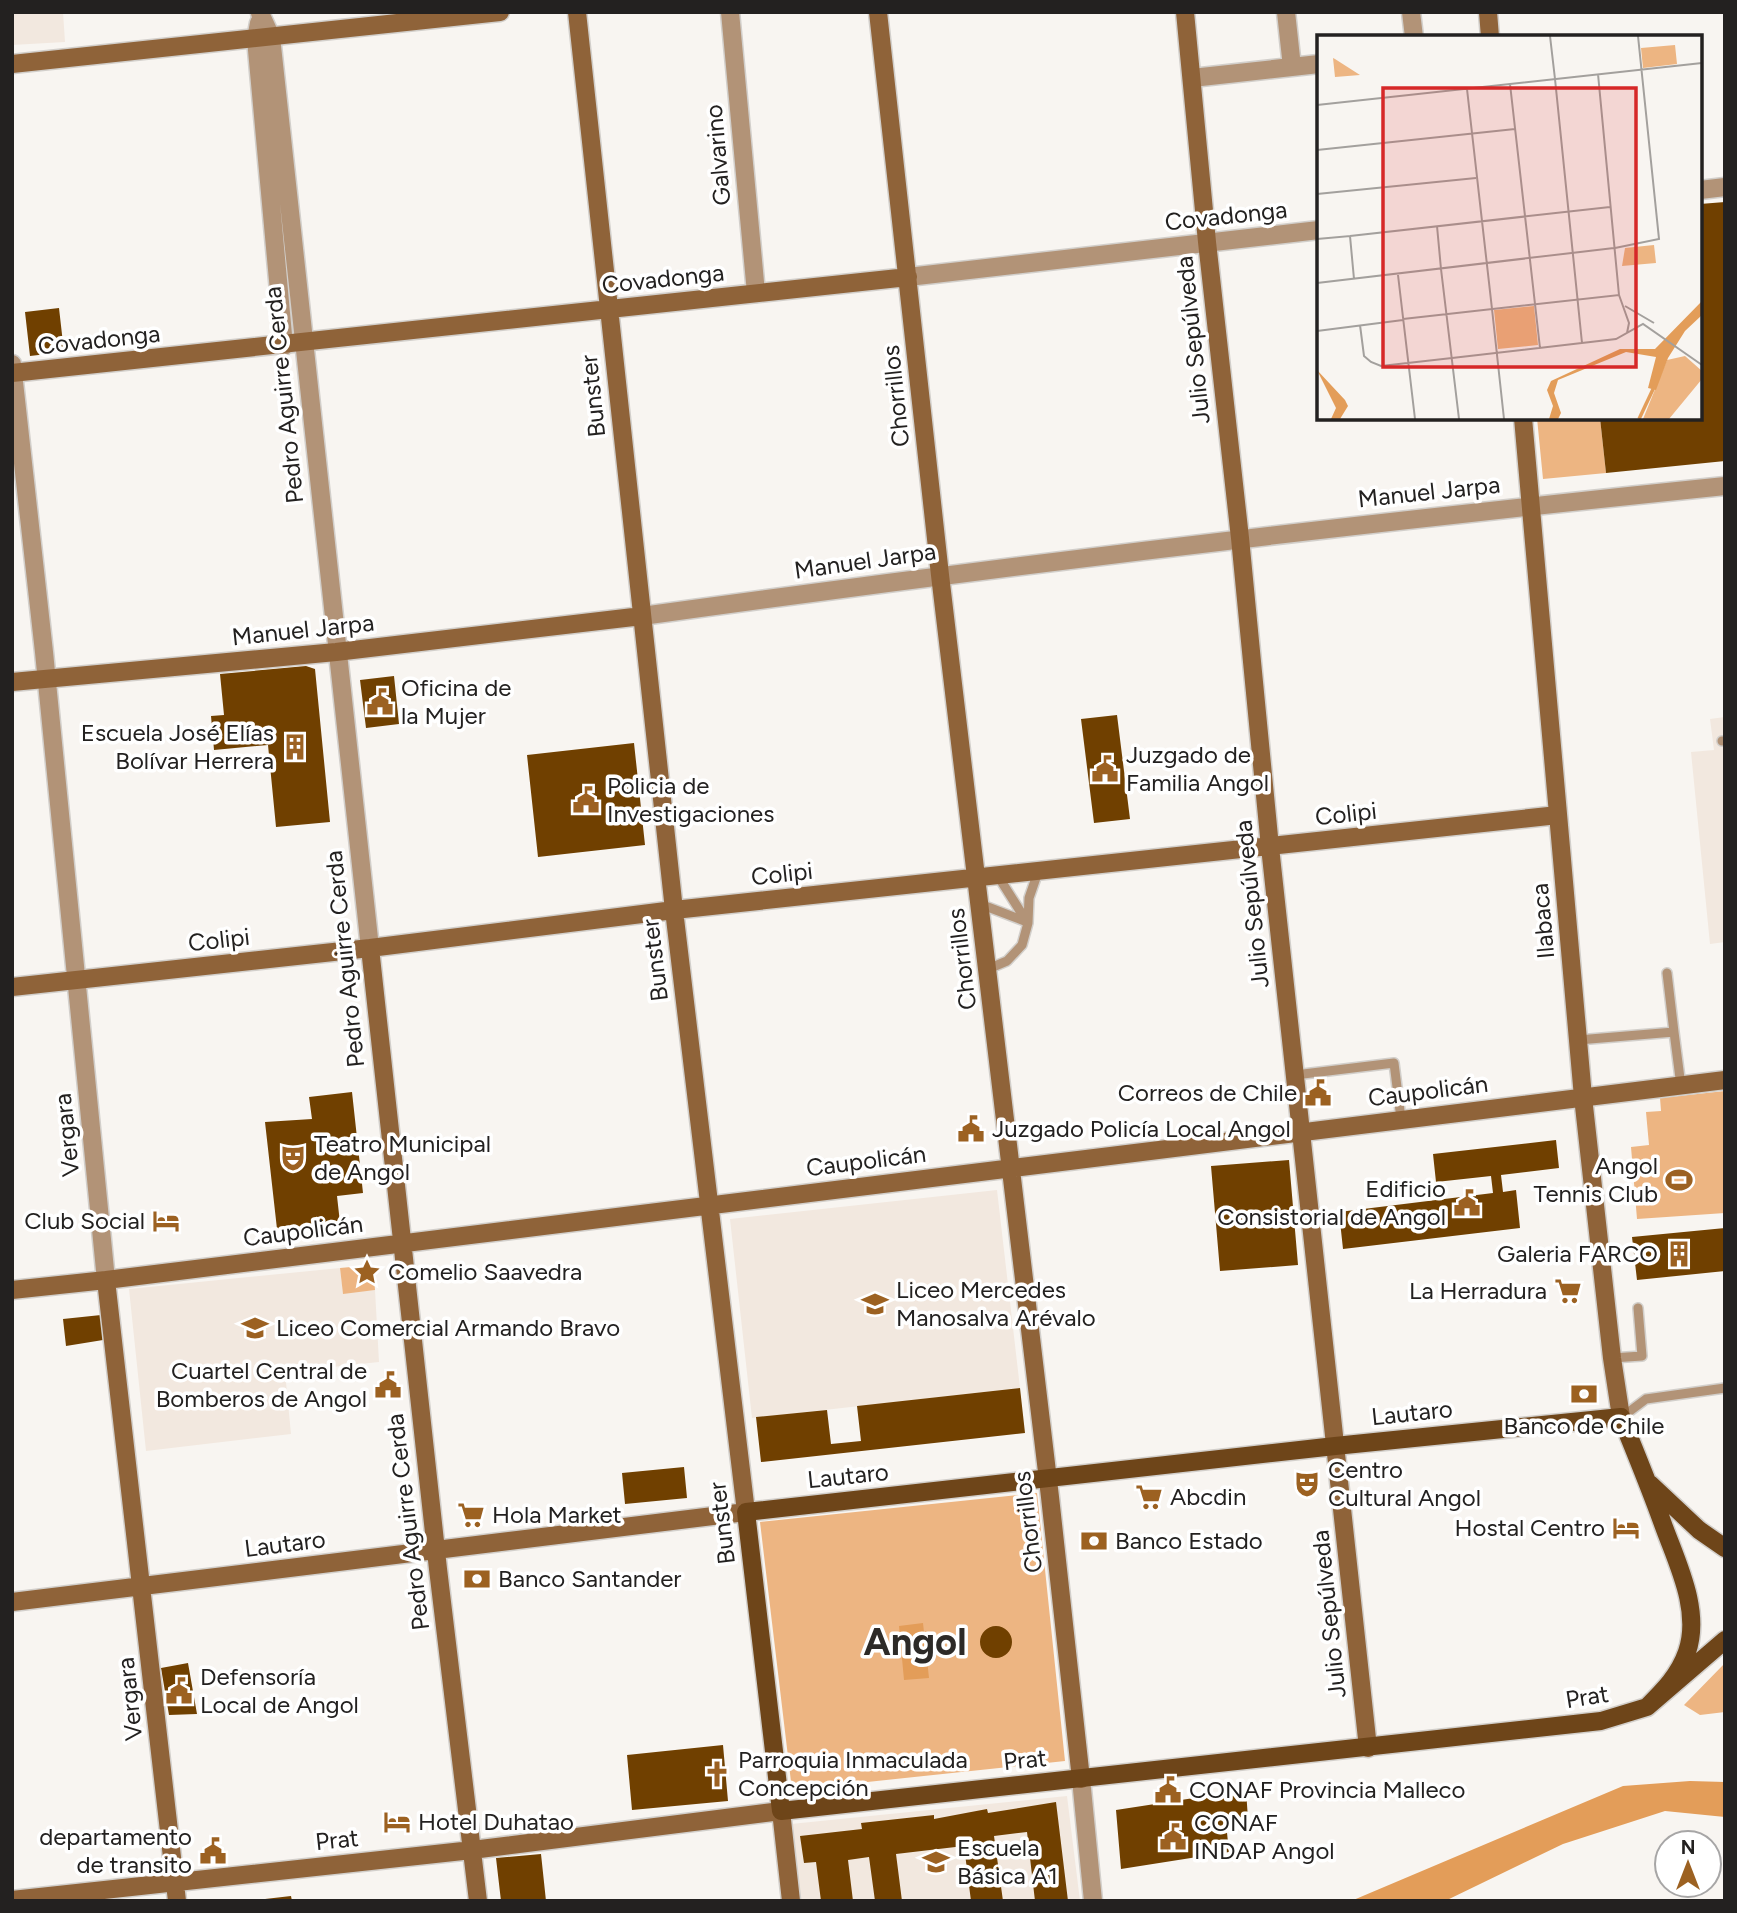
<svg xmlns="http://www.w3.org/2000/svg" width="1737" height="1913" font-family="Figtree,sans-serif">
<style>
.built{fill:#f2e8df}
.green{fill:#edb582}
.water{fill:#e39d59}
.building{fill:#704000}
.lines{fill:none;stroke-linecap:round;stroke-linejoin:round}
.lane-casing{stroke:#d2cfcb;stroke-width:12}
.street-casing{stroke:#d2cfcb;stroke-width:21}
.secondary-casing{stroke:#d2cfcb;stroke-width:21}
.primary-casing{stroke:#d2cfcb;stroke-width:21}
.lane{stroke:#b29377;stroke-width:9}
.street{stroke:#b29377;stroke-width:18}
.secondary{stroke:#8f6339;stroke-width:18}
.primary{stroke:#6e4519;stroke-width:18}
.labels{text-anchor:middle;stroke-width:7;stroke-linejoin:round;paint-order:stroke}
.street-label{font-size:24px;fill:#232120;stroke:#fff}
.poi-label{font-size:24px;fill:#232120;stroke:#fff;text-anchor:start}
.town-label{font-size:38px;font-weight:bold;fill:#2d2a27;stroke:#fff}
.inset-river{fill:none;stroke:#e39d59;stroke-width:3.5}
.inset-road{fill:none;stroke:#a3a09d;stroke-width:2}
.view{fill:#d62828;fill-opacity:0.15;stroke:#d62828;stroke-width:3.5}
.inset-edge{fill:none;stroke:#232120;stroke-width:3.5}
</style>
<rect width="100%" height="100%" fill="#f8f5f1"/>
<path class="built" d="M12,12H63L65,42L12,45Z
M1725,717V942L1710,944L1691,752L1714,750L1710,719Z
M997,1190L1020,1388L752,1418L730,1219Z
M340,1268L343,1293L375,1290L379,1362L285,1372L291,1434L146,1451L129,1289Z
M1067,1796L1080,1901H801L791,1824Z"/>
<path class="green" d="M1537,418H1600L1606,473L1543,479Z
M1725,1091V1213L1637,1219L1631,1147L1649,1145L1646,1112L1661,1111L1660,1098Z
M373,1265L375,1290L343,1294L340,1268Z
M1037,1493L1065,1761L792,1790L760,1522Z
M1725,1663V1712L1700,1715L1684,1705Z"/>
<path class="water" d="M923,1623L929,1678L904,1680L899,1626Z
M1690,1781L1725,1782V1817L1665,1811L1563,1844L1445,1901H1351L1623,1786Z"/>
<path class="building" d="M1725,202V461L1606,473L1600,418H1700V204Z
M59,308L64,352L30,356L25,312Z
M306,666L315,669L330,822L276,827L268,745L214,750L211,716L224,715L220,674Z
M394,676L399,724L366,728L360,680Z
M1117,715L1130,819L1094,823L1081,719Z
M634,743L645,845L538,857L527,755Z
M352,1092L363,1193L337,1196L340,1223L277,1229L265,1122L312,1119L309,1097Z
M1556,1140L1559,1168L1501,1175L1503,1192L1516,1190L1520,1228L1343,1249L1339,1212L1493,1193L1491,1176L1436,1182L1433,1154Z
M1289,1160L1298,1265L1220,1271L1211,1166Z
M1725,1228V1271L1637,1280L1632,1237Z
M101,1315L103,1340L66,1346L63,1319Z
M1020,1388L1025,1433L761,1462L756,1417L827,1410L831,1444L861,1441L857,1406Z
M684,1467L687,1498L625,1504L622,1473Z
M980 1642a16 16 0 1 1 32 0a16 16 0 1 1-32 0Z
M188,1663L197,1714L169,1715L161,1668Z
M723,1745L728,1801L632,1810L627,1755Z
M1246,1790L1248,1819L1226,1823L1229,1852L1121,1869L1116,1810Z
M1056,1802L1068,1901H1035L1027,1832L994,1836L1003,1901H971L964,1846L896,1854L902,1901H875L869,1857L848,1860L853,1901H821L816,1862L804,1863L800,1836L862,1829L861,1823L934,1815V1819L987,1809L988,1813Z
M541,1854L546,1901H501L496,1858Z
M291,1896L292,1901H265V1899Z"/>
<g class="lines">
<g class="lane-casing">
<path id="lane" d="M1722,741H1725
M998,876L1027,922
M980,904L1027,922
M988,969L1007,961L1022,945L1028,923L1029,898L1038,872
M1667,973L1674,1032
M1578,1040L1674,1032L1681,1086
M1295,1075L1394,1063L1401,1119
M1612,1358L1642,1356L1638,1308
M1622,1417L1646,1399L1725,1388"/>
</g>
<g class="street-casing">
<path id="street" d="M730,12L756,293
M1286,12L1292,67
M1411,12L1414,37
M260,13L271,37L370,948
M259,23L256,39L284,346
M1192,78L1319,64
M1700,190L1725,187
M908,277L1319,230
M12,364L44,652L106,1280
M642,616C1002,566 1363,523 1725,486
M1081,1779L1093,1901"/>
</g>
<g class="secondary-casing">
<path id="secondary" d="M878,12L940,575L1050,1497L1081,1779
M1185,12L1207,242L1240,538L1270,847L1368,1748
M1488,12L1490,37
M12,64L500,12
M12,373L908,277
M1523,418L1583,1097L1612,1358L1621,1417
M12,682L336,652L642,616
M370,948L438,1569L478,1901
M12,987L370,948L674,910L1558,815
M106,1280L177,1901
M12,1290L106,1280L1725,1080
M12,1602L746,1512L674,910L577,12
M12,1900L472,1850L781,1811L791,1901"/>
</g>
<g class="primary-casing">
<path id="primary" d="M1650,1484L1699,1530L1725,1548
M1647,1707C1664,1690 1679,1675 1687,1652C1701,1611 1678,1565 1664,1527C1651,1490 1636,1454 1621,1417L1335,1446L746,1512L781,1811L1601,1721L1647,1707L1725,1640"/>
</g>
<use href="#lane" class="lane"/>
<use href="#street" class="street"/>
<use href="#secondary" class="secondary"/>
<use href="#primary" class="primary"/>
</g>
<defs>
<g id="civic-bare" transform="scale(2.1)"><path d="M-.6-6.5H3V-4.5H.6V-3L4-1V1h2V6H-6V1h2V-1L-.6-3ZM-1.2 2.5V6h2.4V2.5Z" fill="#9c6121" stroke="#fff" stroke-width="2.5" paint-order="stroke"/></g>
<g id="building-bare" transform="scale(2.1)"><path d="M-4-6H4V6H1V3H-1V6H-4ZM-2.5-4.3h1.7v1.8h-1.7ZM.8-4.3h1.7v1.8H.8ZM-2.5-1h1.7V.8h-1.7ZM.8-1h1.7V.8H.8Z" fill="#9c6121" stroke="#fff" stroke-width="2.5" paint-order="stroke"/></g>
<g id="theatre-bare" transform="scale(2.1)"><path d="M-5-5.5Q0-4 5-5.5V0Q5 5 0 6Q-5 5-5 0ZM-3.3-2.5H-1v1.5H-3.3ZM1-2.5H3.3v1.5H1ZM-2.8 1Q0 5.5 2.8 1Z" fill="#9c6121" stroke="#fff" stroke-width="2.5" paint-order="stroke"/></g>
<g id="stadium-bare" transform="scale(2.1)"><path d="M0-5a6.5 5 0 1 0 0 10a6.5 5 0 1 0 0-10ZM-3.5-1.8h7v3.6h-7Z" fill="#9c6121" stroke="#fff" stroke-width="2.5" paint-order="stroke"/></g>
<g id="hotel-bare" transform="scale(2.1)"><path d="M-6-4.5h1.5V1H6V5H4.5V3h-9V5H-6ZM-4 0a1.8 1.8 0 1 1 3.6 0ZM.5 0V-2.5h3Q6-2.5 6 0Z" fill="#9c6121" stroke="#fff" stroke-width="2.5" paint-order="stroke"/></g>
<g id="sight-bare" transform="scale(2.1)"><path d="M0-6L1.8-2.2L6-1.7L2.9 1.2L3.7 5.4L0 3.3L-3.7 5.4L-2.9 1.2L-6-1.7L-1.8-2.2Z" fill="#9c6121" stroke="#fff" stroke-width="2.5" paint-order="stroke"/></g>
<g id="supermarket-bare" transform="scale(2.1)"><path d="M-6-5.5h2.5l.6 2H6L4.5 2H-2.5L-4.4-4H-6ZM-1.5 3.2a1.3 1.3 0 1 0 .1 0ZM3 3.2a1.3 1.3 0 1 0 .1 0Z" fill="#9c6121" stroke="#fff" stroke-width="2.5" paint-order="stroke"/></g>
<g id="school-bare" transform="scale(2.1)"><path d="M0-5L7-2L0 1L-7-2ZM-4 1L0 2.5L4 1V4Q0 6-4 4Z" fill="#9c6121" stroke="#fff" stroke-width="2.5" paint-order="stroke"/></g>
<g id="bank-bare" transform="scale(2.1)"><path d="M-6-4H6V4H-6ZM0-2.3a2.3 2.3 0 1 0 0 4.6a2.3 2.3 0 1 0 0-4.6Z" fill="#9c6121" stroke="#fff" stroke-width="2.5" paint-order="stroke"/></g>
<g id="church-bare" transform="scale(2.1)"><path d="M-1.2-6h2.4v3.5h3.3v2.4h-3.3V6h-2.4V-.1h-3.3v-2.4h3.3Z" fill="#9c6121" stroke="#fff" stroke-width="2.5" paint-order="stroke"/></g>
</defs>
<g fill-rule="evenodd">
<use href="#civic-bare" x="380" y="702"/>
<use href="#building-bare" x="295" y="747"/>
<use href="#civic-bare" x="1105" y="769"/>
<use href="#civic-bare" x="586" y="800"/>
<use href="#civic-bare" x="1318" y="1093"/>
<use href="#civic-bare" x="971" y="1129"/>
<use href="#theatre-bare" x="293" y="1158"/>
<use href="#stadium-bare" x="1679" y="1180"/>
<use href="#civic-bare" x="1467" y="1203"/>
<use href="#hotel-bare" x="166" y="1221"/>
<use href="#building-bare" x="1679" y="1254"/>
<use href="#sight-bare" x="367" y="1272"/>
<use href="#supermarket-bare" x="1568" y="1291"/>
<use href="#school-bare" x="875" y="1304"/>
<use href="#school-bare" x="255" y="1328"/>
<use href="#civic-bare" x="388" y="1385"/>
<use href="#bank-bare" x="1584" y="1394"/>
<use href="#theatre-bare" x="1307" y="1484"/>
<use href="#supermarket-bare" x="1149" y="1497"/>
<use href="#supermarket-bare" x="471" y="1515"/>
<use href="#hotel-bare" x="1626" y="1528"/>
<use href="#bank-bare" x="1094" y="1541"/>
<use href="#bank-bare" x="477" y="1579"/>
<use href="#civic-bare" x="179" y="1691"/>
<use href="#church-bare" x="717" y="1774"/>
<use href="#civic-bare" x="1168" y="1790"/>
<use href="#hotel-bare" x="397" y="1822"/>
<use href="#civic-bare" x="1173" y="1837"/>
<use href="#civic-bare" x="213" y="1851"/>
<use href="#school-bare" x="936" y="1862"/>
</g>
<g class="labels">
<g class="street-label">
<text transform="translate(718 155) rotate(-95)" y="8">Galvarino</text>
<text transform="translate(1226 216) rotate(-6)" y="8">Covadonga</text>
<text transform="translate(663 279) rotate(-6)" y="8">Covadonga</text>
<text transform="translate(99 340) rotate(-6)" y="8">Covadonga</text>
<text transform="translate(1193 340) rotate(-96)" y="8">Julio Sepúlveda</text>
<text transform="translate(284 395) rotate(-96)" y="8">Pedro Aguirre Cerda</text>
<text transform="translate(593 396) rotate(-96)" y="8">Bunster</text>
<text transform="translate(896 396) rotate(-96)" y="8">Chorrillos</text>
<text transform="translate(1429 492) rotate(-6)" y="8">Manuel Jarpa</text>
<text transform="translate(865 561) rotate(-8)" y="8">Manuel Jarpa</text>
<text transform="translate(303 630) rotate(-6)" y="8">Manuel Jarpa</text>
<text transform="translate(1346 814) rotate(-6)" y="8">Colipi</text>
<text transform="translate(782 874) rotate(-6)" y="8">Colipi</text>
<text transform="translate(1252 904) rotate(-96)" y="8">Julio Sepúlveda</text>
<text transform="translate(1543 921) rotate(-95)" y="8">Ilabaca</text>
<text transform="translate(219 940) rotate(-6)" y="8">Colipi</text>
<text transform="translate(345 959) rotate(-96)" y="8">Pedro Aguirre Cerda</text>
<text transform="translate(962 959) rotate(-97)" y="8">Chorrillos</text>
<text transform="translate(655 960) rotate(-97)" y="8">Bunster</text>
<text transform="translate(1428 1091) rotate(-7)" y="8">Caupolicán</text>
<text transform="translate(67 1135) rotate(-96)" y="8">Vergara</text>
<text transform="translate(866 1161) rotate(-7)" y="8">Caupolicán</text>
<text transform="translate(303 1231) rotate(-7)" y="8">Caupolicán</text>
<text transform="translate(1412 1413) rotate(-6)" y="8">Lautaro</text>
<text transform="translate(848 1476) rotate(-6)" y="8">Lautaro</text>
<text transform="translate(408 1522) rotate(-97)" y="8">Pedro Aguirre Cerda</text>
<text transform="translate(1028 1522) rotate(-97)" y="8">Chorrillos</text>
<text transform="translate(722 1523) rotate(-97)" y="8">Bunster</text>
<text transform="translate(285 1544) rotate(-7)" y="8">Lautaro</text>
<text transform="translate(1329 1614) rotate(-96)" y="8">Julio Sepúlveda</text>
<text transform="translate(1587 1697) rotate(-9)" y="8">Prat</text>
<text transform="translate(130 1699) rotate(-96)" y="8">Vergara</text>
<text transform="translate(1025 1760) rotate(-6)" y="8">Prat</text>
<text transform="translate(337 1840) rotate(-6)" y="8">Prat</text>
</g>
<g class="poi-label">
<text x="401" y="696">Oficina de<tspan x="401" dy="28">la Mujer</tspan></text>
<text x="274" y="741" text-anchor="end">Escuela José Elías<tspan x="274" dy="28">Bolívar Herrera</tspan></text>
<text x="1126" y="763">Juzgado de<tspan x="1126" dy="28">Familia Angol</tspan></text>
<text x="607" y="794">Policia de<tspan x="607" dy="28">Investigaciones</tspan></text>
<text x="1297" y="1101" text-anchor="end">Correos de Chile</text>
<text x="992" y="1137">Juzgado Policía Local Angol</text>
<text x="314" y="1152">Teatro Municipal<tspan x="314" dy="28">de Angol</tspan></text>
<text x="1658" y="1174" text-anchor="end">Angol<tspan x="1658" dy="28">Tennis Club</tspan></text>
<text x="1446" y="1197" text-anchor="end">Edificio<tspan x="1446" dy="28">Consistorial de Angol</tspan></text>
<text x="145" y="1229" text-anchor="end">Club Social</text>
<text x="1658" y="1262" text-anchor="end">Galeria FARCO</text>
<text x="388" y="1280">Comelio Saavedra</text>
<text x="896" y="1298">Liceo Mercedes<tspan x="896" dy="28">Manosalva Arévalo</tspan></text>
<text x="1547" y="1299" text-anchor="end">La Herradura</text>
<text x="276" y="1336">Liceo Comercial Armando Bravo</text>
<text x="367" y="1379" text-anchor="end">Cuartel Central de<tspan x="367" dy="28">Bomberos de Angol</tspan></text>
<text x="1584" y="1434" text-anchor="middle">Banco de Chile</text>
<text x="1328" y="1478">Centro<tspan x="1328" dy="28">Cultural Angol</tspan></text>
<text x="1170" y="1505">Abcdin</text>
<text x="492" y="1523">Hola Market</text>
<text x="1605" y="1536" text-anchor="end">Hostal Centro</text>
<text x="1115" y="1549">Banco Estado</text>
<text x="498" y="1587">Banco Santander</text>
<text x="200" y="1685">Defensoría<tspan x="200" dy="28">Local de Angol</tspan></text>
<text x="738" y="1768">Parroquia Inmaculada<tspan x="738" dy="28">Concepción</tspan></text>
<text x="1189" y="1798">CONAF Provincia Malleco</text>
<text x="418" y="1830">Hotel Duhatao</text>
<text x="1194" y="1831">CONAF<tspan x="1194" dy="28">INDAP Angol</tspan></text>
<text x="192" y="1845" text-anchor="end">departamento<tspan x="192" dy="28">de transito</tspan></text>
<text x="957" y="1856">Escuela<tspan x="957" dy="28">Básica A1</tspan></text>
</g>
<g class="town-label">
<text x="915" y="1655">Angol</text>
</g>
</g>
<g transform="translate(1317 35)">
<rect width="385" height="385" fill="#f8f5f1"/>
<path d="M358,10L360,29L326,33L324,13ZM16,23L18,24L43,40L18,42ZM337,210L339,228L305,231L308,213ZM217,271L221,310L181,314L177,275ZM368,321L385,336V344L352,384H326L350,325Z" fill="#edb582"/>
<path d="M385,266V280L368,296L351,323L339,355L331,353L339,322L309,317L241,345L237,358L244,378L241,384H232L236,371L230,355L234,346L303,314H338ZM0,335L28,365L31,371L23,384H14L19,373Z" fill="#e39d59"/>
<path class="inset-river" d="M322,384L338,350"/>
<path class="inset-road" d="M233,1L238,44M281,39L302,260M238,44L265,308M193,49L223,313M150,54L175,274M0,70L385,28M0,115L198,94M0,159L159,143M120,191L124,234M33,201L293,172M0,204L33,201L37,244M298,213L342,204L321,1M124,234L142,384M81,240L98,384M0,248L297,213M308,271L337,288M175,274L187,384M86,284L302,260L312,288L310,298M43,290L47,321L54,327L64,331L135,323M0,296L86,285M135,323L299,304L326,289L385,330"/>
<path class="view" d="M66,53H319V332H66Z"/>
<rect width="385" height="385" class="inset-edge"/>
</g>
<rect width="1737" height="1913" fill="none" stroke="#232120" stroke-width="28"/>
<g transform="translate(1688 1864)"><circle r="33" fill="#ffffff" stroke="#a7a6a6" stroke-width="2"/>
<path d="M0-5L12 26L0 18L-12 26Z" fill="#9c6121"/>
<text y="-10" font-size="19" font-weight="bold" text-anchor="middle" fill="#232120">N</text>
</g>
</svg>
